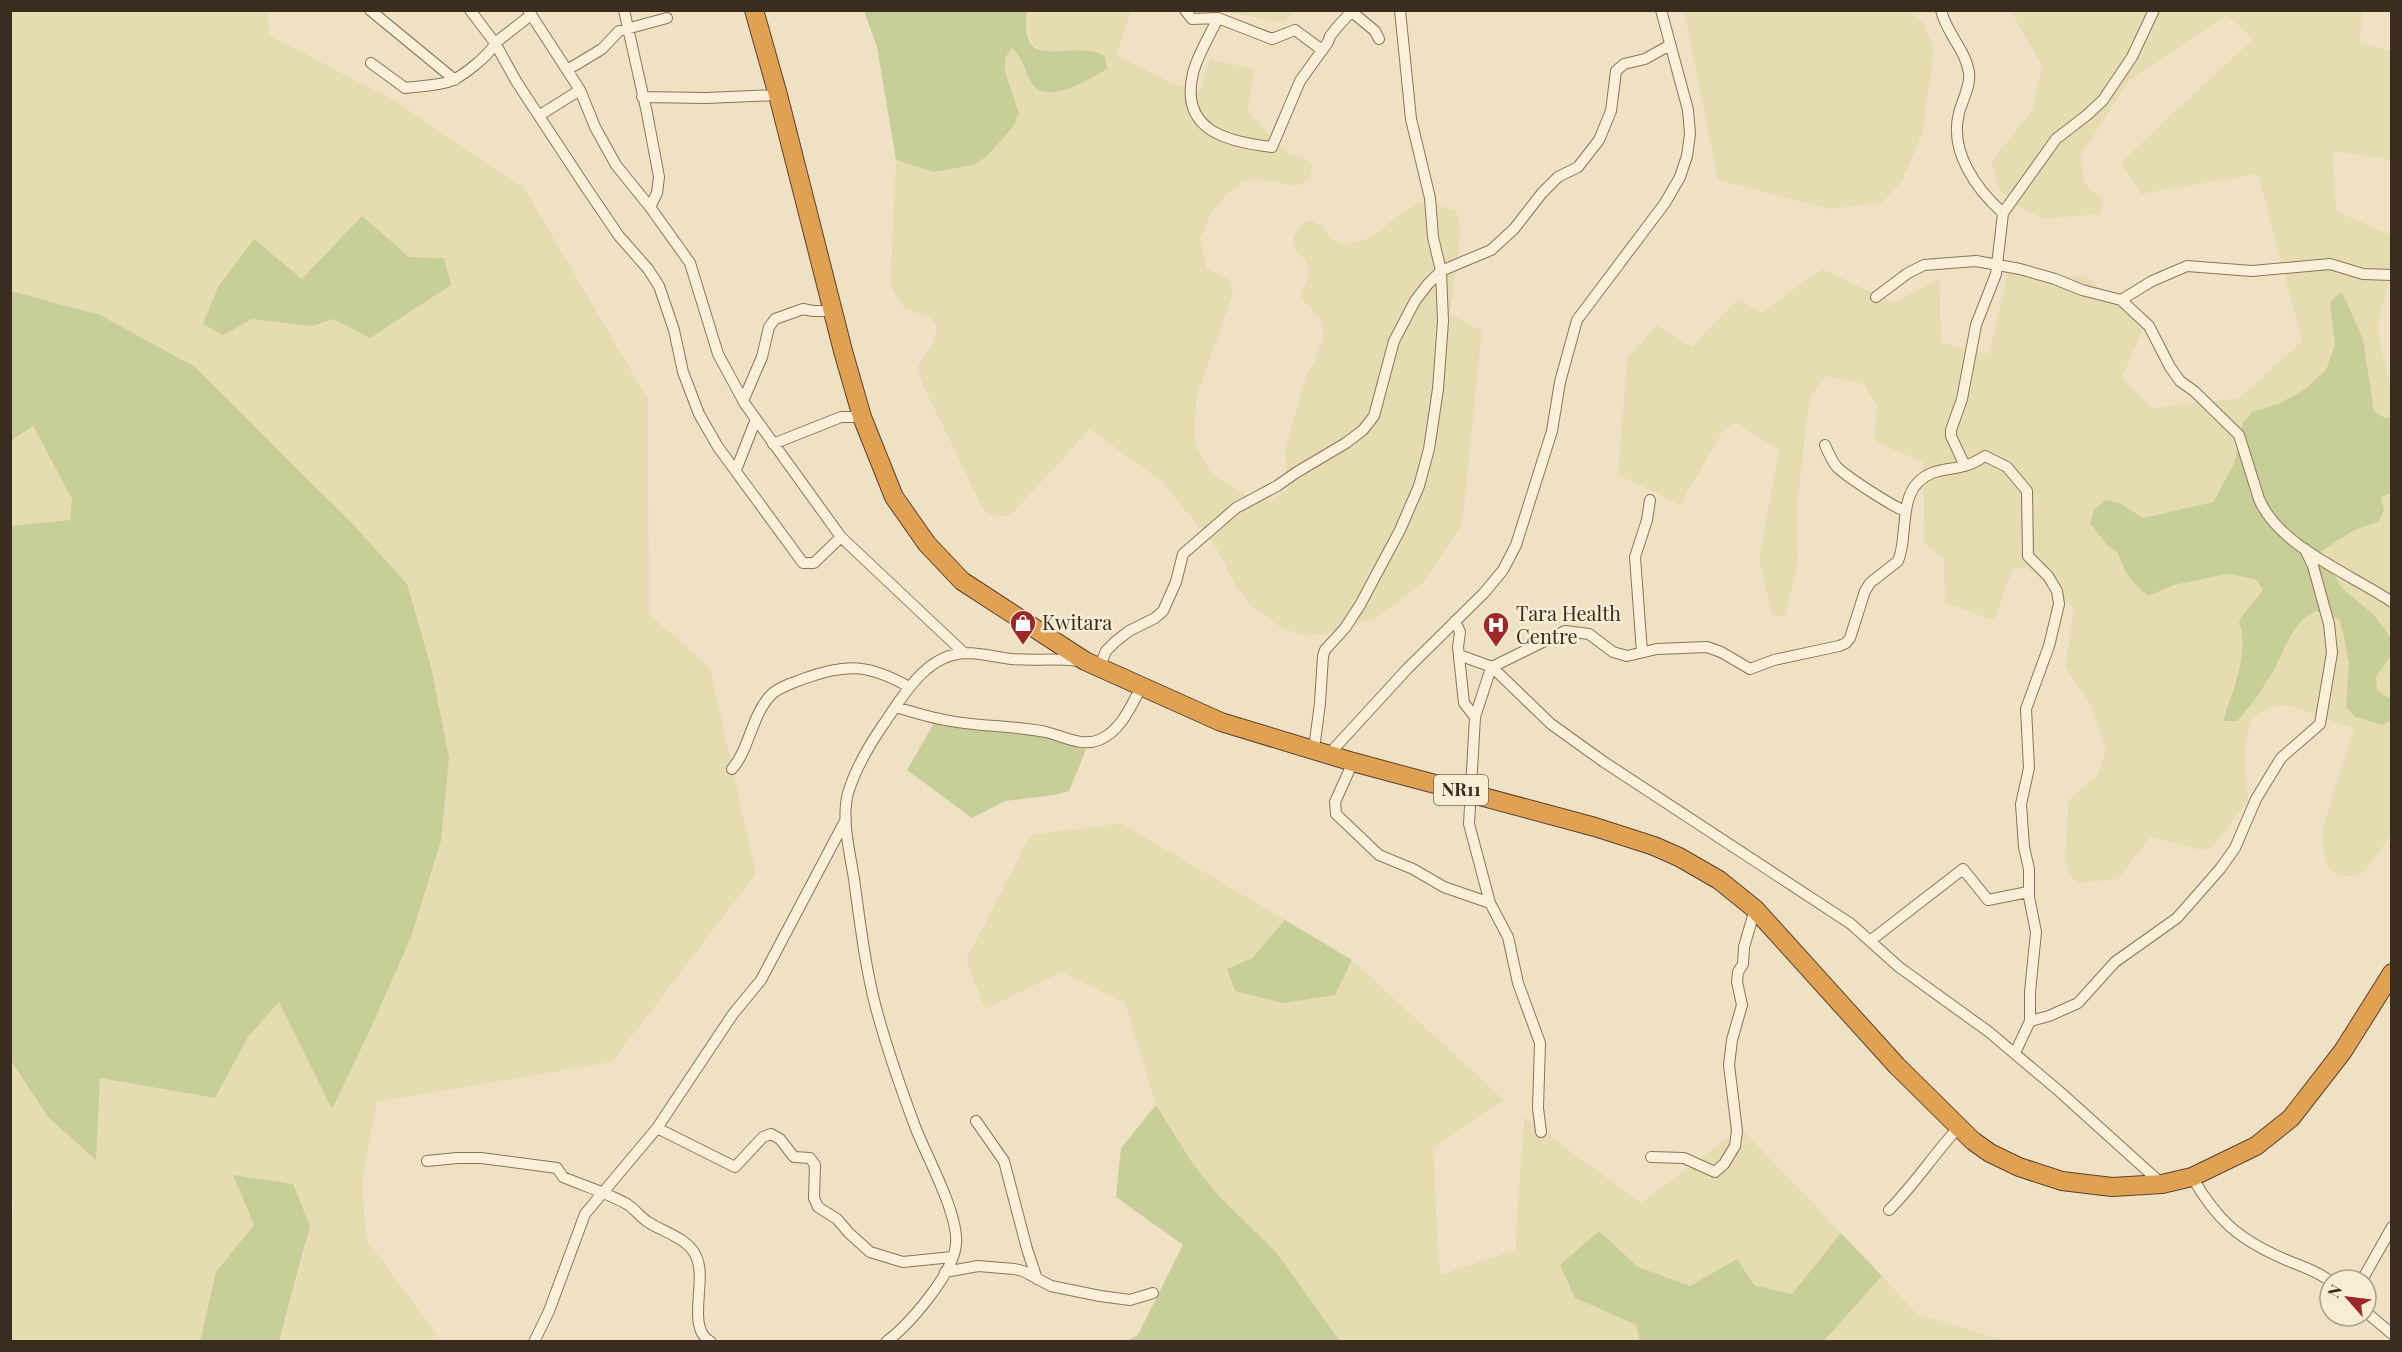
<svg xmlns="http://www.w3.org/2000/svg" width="2402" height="1352" font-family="'Playfair Display',serif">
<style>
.farmland{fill:#e5ddb1}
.green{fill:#c8ce98}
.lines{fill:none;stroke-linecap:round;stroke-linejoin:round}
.street-casing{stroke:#8b745a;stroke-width:12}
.highway-casing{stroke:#59422e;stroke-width:20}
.street{stroke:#faefd8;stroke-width:10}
.highway{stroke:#e1a153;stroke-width:18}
.labels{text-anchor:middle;stroke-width:5;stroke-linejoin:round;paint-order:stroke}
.shield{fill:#f7ecd4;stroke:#736655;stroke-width:1.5}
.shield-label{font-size:18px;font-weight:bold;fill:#3a2c1e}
.poi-label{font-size:20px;fill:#3a2c1e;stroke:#f7ecd4;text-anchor:start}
</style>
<rect width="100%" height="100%" fill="#efe2c4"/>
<path class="farmland" d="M12,11H267L270,35L398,103L524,188L648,399L649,614L710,668L756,874L612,1062L377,1102L362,1182L367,1240L437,1334L429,1341H279L306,1246L234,1175L254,1225L216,1272L200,1341H11L10,1224L15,1203L10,1192V1061L48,1117L96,1159L100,1077L215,1098L248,1037L279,1001L332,1108L370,1030L411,937L441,842L407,584L353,524L277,447L100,315L11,291Z
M1027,11H1131L1116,55L1172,83L1200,90L1210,59L1254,69L1248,112L1288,154L1303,157L1313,165L1310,178L1297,186L1257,179L1243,182L1230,191L1211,213L1200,240L1207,268L1231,281L1233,294L1197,395L1194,438L1198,451L1212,474L1246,495L1272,502L1288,487L1285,450L1307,372L1315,361L1324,333L1319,317L1300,298L1309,273L1305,260L1295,250L1293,237L1301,225L1311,220L1323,227L1332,239L1344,245L1369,238L1419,201L1456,210L1461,232L1450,314L1482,331L1462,526L1422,584L1374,619L1326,634L1308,636L1283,629L1251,606L1235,585L1217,549L1162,482L1090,429L1010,516H996L984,511L920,379L918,365L933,343L937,329L932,318L905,309L890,286L896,160L934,172L1019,113L1005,71V58L1012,48L1023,59L1034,85L1105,56L1091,51L1047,53L1033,45L1027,34Z
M1224,11H1293L1284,23Z
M1684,11H1909L1924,24L1934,49L1923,132L1901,183L1882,203L1829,209L1718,180Z
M2011,11H2362L2360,43L2391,51V160L2333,151L2336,211L2391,235V269L2377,328L2391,389V417L2385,418L2374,411L2363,339L2330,302L2335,345L2326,370L2304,390L2278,404L2252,412L2243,422L2234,464L2213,502L2143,518L2120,503L2108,546L2118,553L2122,566L2148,596L2174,585L2228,574L2255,579L2263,589L2256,602L2245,609L2239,622L2244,636V650L2223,721L2247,711L2272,674L2295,627L2305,616L2316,611L2340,619L2349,662L2346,707L2355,717L2381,725L2391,720V834L2365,872L2353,876H2339L2328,869L2322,840L2323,826L2354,729L2287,705L2273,706L2251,719L2245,751L2248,800L2213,847L2200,850L2150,837L2118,879L2077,883L2069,873L2065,859L2068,801L2098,774L2106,750L2091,705L2065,667L2074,609L2028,568L2013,569L1994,621L1945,602L1944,559L1924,543L1923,462L1874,441L1877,406L1864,384L1825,376L1810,397L1797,506L1798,562L1785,616L1772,615L1759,559L1779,450L1737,423L1724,429L1680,505L1618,475L1627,359L1657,325L1692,347L1738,299L1761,313L1822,269L1894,303L1940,278L1941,342L1989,354L2008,272L2087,277L2143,329L2122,377L2152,408L2240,398L2302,341L2258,174L2141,194L2121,162L2253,39L2227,15L2129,81L2080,156L2084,183L2104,201L2100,214L2044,219L2019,207L1999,189L1991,162L2033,109L2042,66Z
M33,426L72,499L70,520L11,526L10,441Z
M2391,493V638L2375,616L2342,588L2320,552L2353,531L2379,521L2381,497Z
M2391,656V699L2377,690L2376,677Z
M1121,823L1285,920L1252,958L1228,969L1335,995L1352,960L1504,1100L1433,1148L1440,1275L1515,1250L1524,1117L1641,1203L1741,1128L1841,1233L1792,1294L1754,1285L1737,1259L1690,1286L1638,1267L1599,1231L1575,1298L1636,1325L1640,1341H1340L1276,1252L1219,1196L1193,1164L1156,1105L1125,1003L1062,972L985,1009L966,960L1030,835Z
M1882,1276L1917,1314L2003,1340L1824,1342Z"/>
<path class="green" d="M864,11H1027C1019,69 1059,46 1092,51C1096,52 1101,54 1105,56L1107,69C1091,78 1049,105 1033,85C1024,73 1026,61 1012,48L1005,58V71L1019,113L1013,127L986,157L973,165L934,172L896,160L877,47Z
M362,216L409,257L444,258L451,285L370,338L333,319L312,326L252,319L223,335L203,324L218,287L254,239L302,279Z
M11,291L100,315L195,367L353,524L407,584L431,667L449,758L441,841L411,937L370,1030L332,1109L279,1002L248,1037L215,1098L100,1078L96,1160L48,1117L11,1061V526L70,520L72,499L33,426L11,441Z
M2342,292L2363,339L2374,411L2385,418L2391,417V493L2381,497L2384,510L2379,521L2353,531L2320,552L2342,588L2375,616L2391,638V656L2376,677L2377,690L2391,699V720L2382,725L2355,717L2346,707L2349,662L2340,620L2316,611C2290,623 2285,652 2271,675C2261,691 2250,708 2237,721H2223C2232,690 2250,654 2239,622C2245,608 2256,602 2263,589L2255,579L2228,574L2174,585L2148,596C2134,583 2123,573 2118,553L2108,546L2090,524L2094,510L2106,500L2120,503L2143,518L2213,502L2234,464L2243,422L2252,412L2278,404L2304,390L2326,370L2335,345L2330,302Z
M937,718L1085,742V752L1069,791L1055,795L1005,801L972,818L907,770Z
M1285,920L1352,960L1335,995L1283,1003L1235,991L1227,969L1252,958Z
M1156,1105L1193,1164L1219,1196L1276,1252L1340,1341H1127L1138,1335L1183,1245L1116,1197L1121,1148Z
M233,1175L293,1184L310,1226L279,1341H200L216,1272L254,1225Z
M1599,1231L1638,1267L1690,1286L1737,1259L1754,1285L1792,1294L1841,1233L1882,1276L1824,1341H1640L1636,1325L1575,1298L1560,1265Z"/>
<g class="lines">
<g class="street-casing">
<path id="street" d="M370,10L455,80
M470,10L495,43L516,81L585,186L619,236L648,269L659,286L674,330L683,372L699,414L718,447L803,563H814L841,537
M528,10L580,90L595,127L616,165L650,207L690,263L718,354L745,404L841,537L964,653
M624,10L647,113L659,177L657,193L650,207
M1185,10L1192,19L1218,18L1272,39L1295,30L1322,50
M1941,10C1946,33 1966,50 1969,73C1971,85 1962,101 1959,113C1949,151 1976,189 2003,213L1996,274L1976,325L1962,399L1951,430V436L1965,466
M1352,12L1375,31L1379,39
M1218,18C1210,35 1198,54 1193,73C1179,131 1228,142 1272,147L1300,81L1328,42L1330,36L1339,25L1353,10
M371,63L405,88C419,86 434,86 448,82C461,78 490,55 495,43L531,15
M567,70L602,49L619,31L667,18
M642,97L706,98L778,95
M540,115L580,90
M2003,213L2056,139L2087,115L2103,100L2132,57L2154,10
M1876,297L1908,273L1924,265L1976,261L2020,269L2055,279L2082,290L2121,300L2149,326L2170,367L2180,381L2194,391L2239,435L2259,499C2279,547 2351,574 2392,602
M2121,300L2152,281L2187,266L2252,271L2330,264L2363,274L2392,275
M743,401L762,357L769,327L775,319L803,309L813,311H833
M773,444L841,417H862
M1825,445C1828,452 1831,459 1836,466C1845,476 1892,506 1905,511
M736,470L756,419
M1455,621L1460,632L1458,647L1464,703L1475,717
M1642,652L1635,557L1647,520L1650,500
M1459,655L1492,667L1551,724L1604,762L1851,924L1899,967L1989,1032L2059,1091L2162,1184
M1099,668L1106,651L1115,642L1129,631L1155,618L1163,611L1176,582L1183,554L1236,508L1277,486L1297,472L1346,443L1363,430L1374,416L1394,341L1415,301L1428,284L1441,271L1491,250L1514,229L1542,193L1558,177L1578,167L1599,140L1611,111L1616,71L1624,64L1645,59L1670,45
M895,707C910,711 925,716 940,719C974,727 1011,725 1046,732C1063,736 1081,747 1099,740C1121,731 1131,706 1141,687
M1314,749L1320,703L1323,656L1325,650L1345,628L1360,605L1400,530L1419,486L1429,449L1438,389L1443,321L1441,271L1433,237L1430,198L1411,119L1400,10
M1330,753L1407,669L1484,593L1503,570L1516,545L1552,431L1560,382L1577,320L1665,203L1680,177L1687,156L1690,134L1688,110L1661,10
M1353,762L1335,802L1336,814L1379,855L1413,869L1444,887L1490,903
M732,769C749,750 752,715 770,696C778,687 793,683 803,679C846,663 869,664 909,687
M1870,941L1963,869L1988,900L2028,892
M2030,1021L2049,1016L2078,1003L2115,962L2177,918L2220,869L2235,848L2256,799L2281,758L2320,724L2332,653L2329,624L2313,566L2305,549
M976,1121L1004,1161L1027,1249L1037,1279
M657,1128L735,1167L763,1137L771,1134L780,1139L794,1157L810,1158L815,1165L814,1198L818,1207L837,1219L849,1233L870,1252L903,1262L952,1257
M1541,1132L1538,1108L1540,1043L1518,983L1508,937L1490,903L1469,824L1475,717L1489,674L1492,667L1565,631L1589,634L1613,652L1627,656L1657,649L1707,647L1721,652L1750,669L1774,660L1839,646L1846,643L1850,638L1865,591L1870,583L1898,561C1910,533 1895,488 1932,473C1942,469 1954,469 1964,466C1972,464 1979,460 1985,456L2007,467L2027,491L2028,556L2048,576L2057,591L2059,604L2049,646L2026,709L2029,768L2021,804L2024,847L2029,869V897L2036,932L2030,992V1021L2015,1053
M1651,1157L1684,1158L1715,1172L1724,1164L1735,1146L1737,1131L1729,1065L1732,1040L1742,1005L1737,982L1738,972L1743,964L1744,947L1755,909
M427,1161L457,1158H481L557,1168L563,1177C584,1186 607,1193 627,1204C635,1209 640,1217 648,1222C663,1232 688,1238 696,1256C708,1281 685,1328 711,1342
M2192,1177C2217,1220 2238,1239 2284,1259C2300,1266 2316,1270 2330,1281
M1889,1210C1916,1183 1933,1155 1958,1128
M945,1272L978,1266L1014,1269L1023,1271L1051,1286L1100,1296L1130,1300L1153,1293
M2362,1280L2392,1227
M2366,1312L2392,1334
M534,1342L549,1311L585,1214L657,1128L733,1014L761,980L846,819
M886,1342C909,1325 954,1273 956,1244C959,1215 927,1157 916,1129C901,1089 887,1049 876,1008C865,966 860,922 854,879C850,852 841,820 848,793C855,770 870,744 883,725C903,696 926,654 966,653C981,653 996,657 1011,659C1033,661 1056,658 1078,661"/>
</g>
<g class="highway-casing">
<path id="highway" d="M754,10L778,95L843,351L862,417L894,497L927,544L962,581L1085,661L1221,722L1353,762L1595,827L1654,846L1679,857L1719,880L1755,909L1897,1066L1973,1141L1990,1153L2019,1167L2062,1181L2112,1187L2162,1184L2192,1177L2256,1146L2291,1118L2343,1051L2392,973"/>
</g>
<use href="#street" class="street"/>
<use href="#highway" class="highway"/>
</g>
<defs>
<g id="shop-pin" transform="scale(1.35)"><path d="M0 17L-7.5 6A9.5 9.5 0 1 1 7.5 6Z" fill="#9c282a" stroke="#f7ecd4"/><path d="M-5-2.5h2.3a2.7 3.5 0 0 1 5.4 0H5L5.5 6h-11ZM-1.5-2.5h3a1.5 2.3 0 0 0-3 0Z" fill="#fff"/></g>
<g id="hospital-pin" transform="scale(1.35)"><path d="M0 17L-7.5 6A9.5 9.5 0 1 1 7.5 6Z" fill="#9c282a" stroke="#f7ecd4"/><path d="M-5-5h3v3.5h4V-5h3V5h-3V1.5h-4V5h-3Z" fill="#fff"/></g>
</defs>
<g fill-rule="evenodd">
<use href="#shop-pin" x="1023" y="623"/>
<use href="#hospital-pin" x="1496" y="625"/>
</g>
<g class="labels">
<rect class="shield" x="1434" y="775" width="54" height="30" rx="4.5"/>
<g class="shield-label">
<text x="1461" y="796">NR11</text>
</g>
<g class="poi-label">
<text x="1516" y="621">Tara Health<tspan x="1516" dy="23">Centre</tspan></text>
<text x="1042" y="630">Kwitara</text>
</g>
</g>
<rect width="2402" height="1352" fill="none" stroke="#3a2c1e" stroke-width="24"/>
<g transform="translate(2348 1298) rotate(298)"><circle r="28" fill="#f7ecd4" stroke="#ab9f8b" stroke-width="1.5"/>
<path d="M0-4.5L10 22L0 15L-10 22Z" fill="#9c282a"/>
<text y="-9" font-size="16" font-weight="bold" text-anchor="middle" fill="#3a2c1e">N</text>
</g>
</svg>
